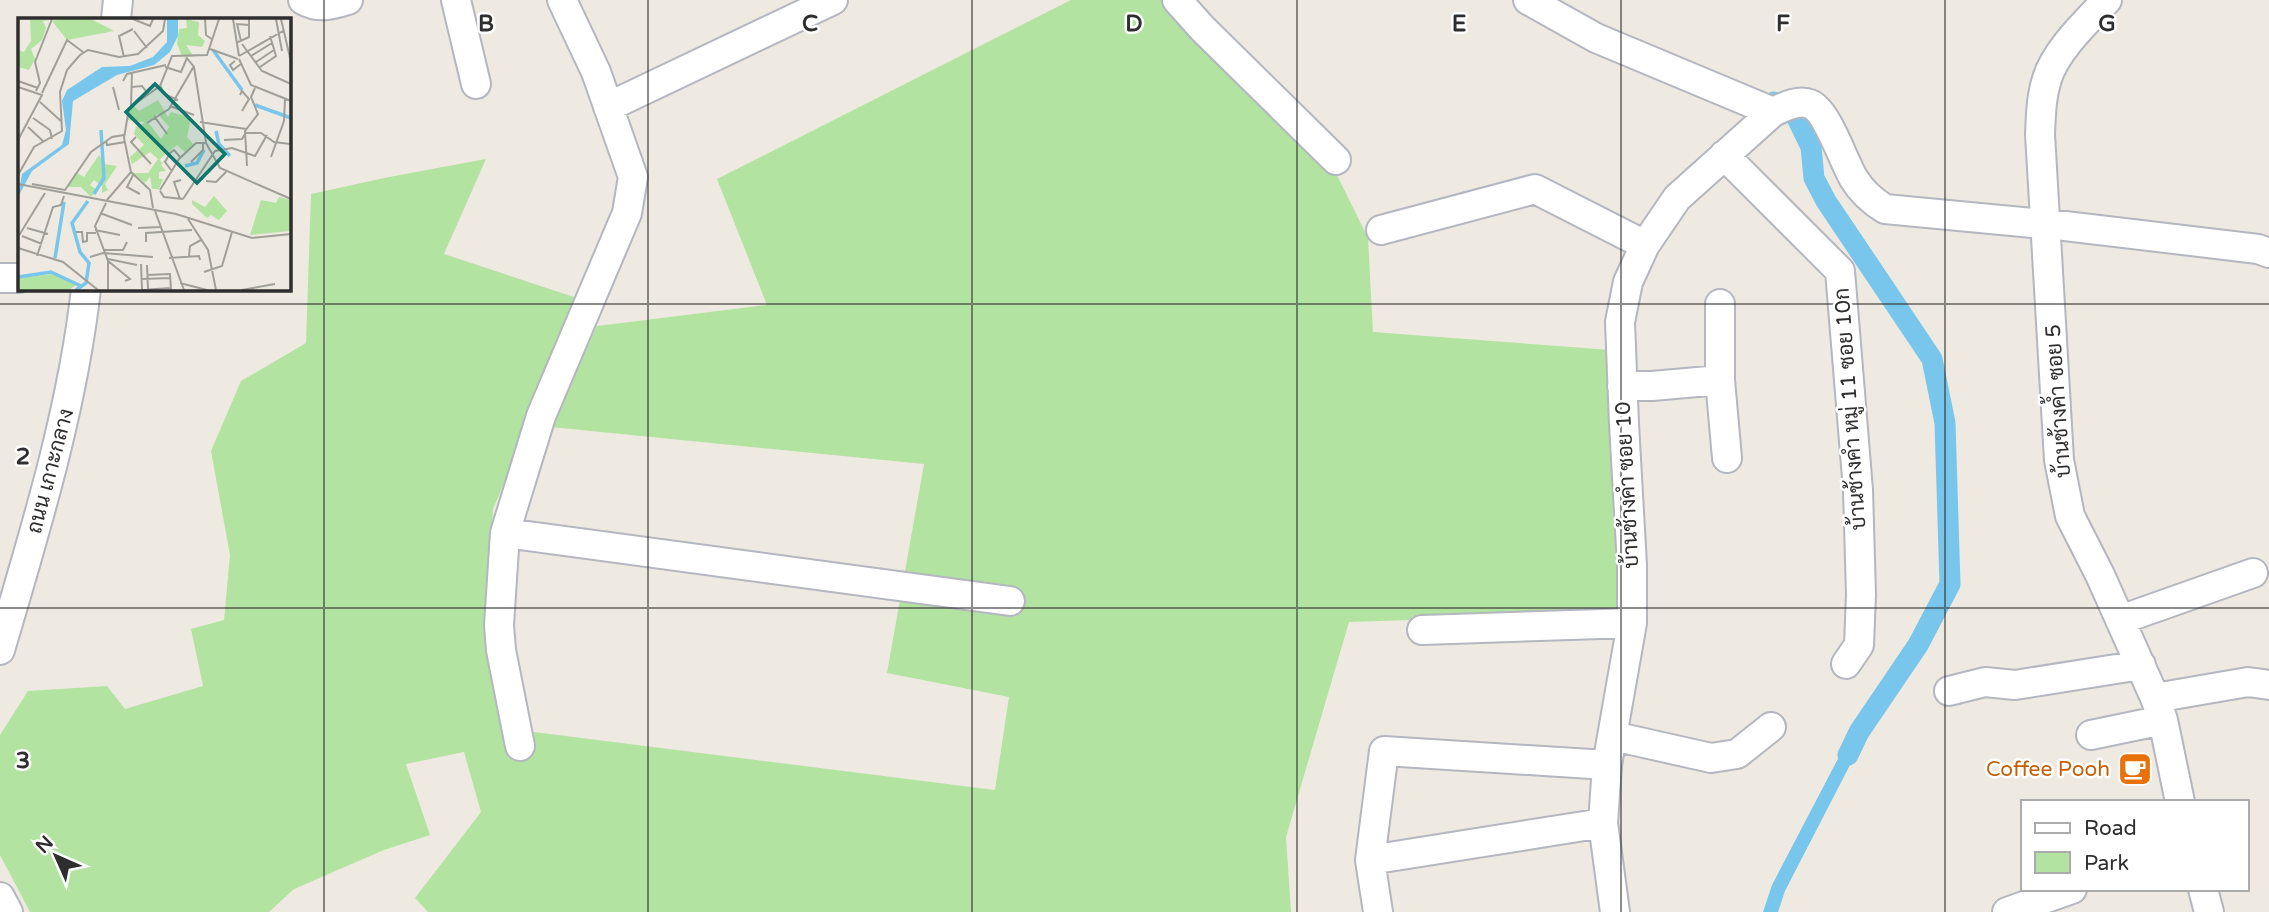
<svg xmlns="http://www.w3.org/2000/svg" width="2269" height="912" font-family="'Varela Round',Sarabun,sans-serif">
<style>
.green{fill:#b3e3a0}
.water{fill:#79c6ec}
.lines{fill:none;stroke-linecap:round;stroke-linejoin:round}
.canal{stroke:#79c6ec;stroke-width:21}
.minor-casing{stroke:#b4b6c0;stroke-width:32}
.minor{stroke:#fff;stroke-width:28}
.grid{fill:none;stroke:#2e2e2e;stroke-width:2;stroke-opacity:0.55}
.labels{text-anchor:middle;stroke-width:5;stroke-linejoin:round;paint-order:stroke}
.street-label{font-size:21px;fill:#2e2e2e;stroke:#fff}
.food-label{font-size:21px;fill:#c56008;stroke:#fff;text-anchor:end}
.inset-river{fill:none;stroke:#79c6ec;stroke-width:3.5}
.inset-road{fill:none;stroke:#a19f99;stroke-width:2}
.view{fill:#0f766e;fill-opacity:0.15;stroke:#0f766e;stroke-width:3.5}
.inset-edge{fill:none;stroke:#2e2e2e;stroke-width:3.5}
.grid-label{font-size:23px;text-anchor:middle;font-weight:bold;fill:#2e2e2e;stroke:#fff;stroke-width:5;stroke-linejoin:round;paint-order:stroke}
</style>
<rect width="100%" height="100%" fill="#eeeae1"/>
<path class="green" d="M1071,0H1164L1335,171L1368,238L1373,332L1611,350L1622,613L1349,622L1286,837L1291,912H428L415,898L481,812L464,752L406,764L430,835L384,850L294,889L269,912H30L0,855V735L28,691L107,686L125,709L203,686L191,629L224,620L230,555L211,451L241,381L306,343L311,194L389,177L486,159L444,254L583,300L493,509L487,634L510,729L995,790L1009,697L887,673L924,464L551,427L597,326L767,305L717,179Z"/>
<path class="water" d="M1854,728L1866,734L1785,891L1778,912H1763L1772,885Z"/>
<g class="lines">
<path class="canal" d="M1774,102L1796,116L1811,147L1814,178L1826,201L1932,359L1945,423L1950,584L1918,645L1859,732L1848,755"/>
<g class="minor-casing">
<path id="minor" d="M303,0C319,9 332,5 348,0
M456,0L476,84
M1177,0L1202,28L1336,160
M1528,0L1596,38L1773,112
M2107,0C2087,21 2055,51 2047,79C2041,97 2041,115 2040,134L2059,460L2070,516L2100,575L2155,698L2163,720L2180,802
M116,19L118,0
M608,107L833,0
M1724,155L1840,271L1858,490L1861,595L1859,645L1846,664
M1381,230L1535,189L1645,245
M0,278H19
M1720,304V380L1727,458
M1622,386H1652L1720,380
M505,533L1010,601
M2120,620L2253,573
M1422,630L1632,623
M0,650C35,531 72,412 86,289
M1949,691L1985,682L2015,685L2141,665
M2155,698L2248,682L2269,685
M2091,735L2163,720
M1613,736L1711,758L1737,754L1771,727
M520,746L501,650L499,625L505,533L541,416L627,213L633,177L596,72L562,0
M1370,860L1603,823
M2203,889L2209,912
M0,897L8,912
M1378,912L1370,860L1384,751L1607,765
M1615,912L1603,823L1607,765L1632,623V565L1624,424L1620,322L1628,282L1645,245L1677,198L1773,112C1784,107 1798,99 1810,104C1827,110 1844,163 1854,179C1862,192 1872,201 1885,209L2065,226L2258,249L2269,253
M2007,912L2072,889"/>
</g>
<use href="#minor" class="minor"/>
</g>
<path class="grid" d="M324,0V912M648,0V912M972,0V912M1297,0V912M1621,0V912M1945,0V912M0,304H2269M0,608H2269"/>
<defs>
<g id="cafe-square" transform="scale(1.75)"><rect x="-9" y="-9" width="18" height="18" rx="4" fill="#e8710a" stroke="#fff"/><path d="M-5.5-4.5H6V0H3Q3 3.5 0 3.5H-2.5Q-5.5 3.5-5.5 0ZM3-3.2v2h1.7v-2ZM-6 4.5H4V6H-6Z" fill="#fff"/></g>
</defs>
<g fill-rule="evenodd">
<use href="#cafe-square" x="2135" y="769"/>
</g>
<g class="labels">
<g class="street-label">
<text transform="translate(2058 401) rotate(-94)" y="7">บ้านช้างค้ำ ซอย 5</text>
<text transform="translate(1850 409) rotate(-94)" y="7">บ้านช้างคำ หมู่ 11 ซอย 10ก</text>
<text transform="translate(50 471) rotate(-75)" y="7">ถนน เกาะกลาง</text>
<text transform="translate(1627 485) rotate(-93)" y="7">บ้านช้างคำ ซอย 10</text>
</g>
<g class="food-label">
<text x="2110" y="776">Coffee Pooh</text>
</g>
</g>
<g transform="translate(18 18)">
<rect width="273" height="273" fill="#eeeae1"/>
<path d="M12,1L32,2L25,3L28,10L24,22L13,31L17,41L11,52L0,49V32L6,34L13,23ZM44,1H73L96,13L49,22L34,3ZM168,1L181,4L180,17L187,23L184,29L168,27L176,39L164,38L159,26L161,11L169,10ZM140,82L150,99L153,94L173,100L169,119L176,127L168,135L159,127L142,141L143,145L147,142L143,147L148,153L141,154V161H145L141,171H134L132,159L127,165L115,155H130L140,141L132,134L114,146L112,139L126,127L116,116L118,108L121,109L127,104L108,102L110,92L116,88L121,93ZM140,96L151,109L143,121L130,104ZM81,137L86,146L99,148L87,166L90,172L84,175V168L76,162L72,167L79,172L73,179L63,169H50L57,154L66,159ZM196,178L209,193L201,202L193,197L189,200L174,186V182L187,189ZM261,179L273,182V213L232,217L243,182L258,185ZM35,256L58,267L51,272H0V260Z" fill="#b3e3a0" fill-rule="evenodd"/>
<path d="M149,1H160V18L152,34L136,47L99,57L55,83L51,126L14,153L0,179L4,156L44,127L48,112L44,83L49,72L84,49L112,48L135,39L149,24Z" fill="#79c6ec"/>
<path class="inset-river" d="M195,32L224,72M237,87L273,100M198,113L201,126L212,138M167,148L179,145L186,132M76,176L86,160L83,112M37,240L46,184M0,259L33,254L63,268M58,272L68,265L71,245L62,234L54,205L70,183"/>
<path class="inset-road" d="M115,1L132,8L135,1M187,1L188,17L195,22M215,1L221,38M258,1L264,33M263,1L273,44M116,13L129,30M223,23L219,6L231,7M218,25L231,19V1M224,26L244,53L273,66M192,31L220,41M221,38L265,13M233,38L254,25M106,39L101,18L115,11M168,39L176,49L188,124M221,41L233,67L273,83M217,43L212,47L215,52L223,46M238,44L256,32M147,49L163,54L169,40M242,49L258,38L252,18M0,63L20,70M105,63L109,56L148,47M142,67L146,76L160,82M0,69L24,77L0,122M95,69L101,92M114,69L124,68L131,77M18,73L22,65L17,44L34,1M24,75L49,22L65,34M222,77L224,73L231,81L224,93M22,84L44,104M113,88L114,54M152,88L176,97M136,98L149,116M15,100L32,112L34,121M182,104L228,111M129,105L151,91L176,48M10,109L26,124M227,115H243L256,124L272,126M118,119L113,124L133,146M206,122L224,121L227,116M88,123L89,127L107,124M253,139L266,103L267,81M173,144L185,132V124M229,148L227,113L240,96L233,79L237,70M153,152L147,144L152,135L156,132L163,140M113,154L132,172L135,190M0,157L16,129L44,113L42,74L49,52L62,37L70,32L101,39L120,36L145,13L147,1M115,157L109,169L122,176M188,163L198,164L208,154M0,166L158,196L234,220L273,216M14,166L47,172L73,134L94,119L106,117M142,172L161,141L178,125H188L202,150L273,181M142,173L146,179L165,181M162,181L156,164L163,162M165,181L197,133L214,130L237,138L249,117M89,182L113,154L106,120L111,90L142,68L154,38L189,37L201,1M88,185L77,208L90,243V272M137,193L166,272M82,195L114,207M170,201L190,232L198,272M9,210L30,216M120,210L142,209M77,212L102,217M58,214H64L65,224L69,223V215H78M4,218L24,226M0,219L27,175M128,224V215L174,212M0,230L45,244L80,272M85,232H105L109,224M19,238L35,189L43,187L46,178M171,238L172,228L183,222M72,239L85,235L135,239M151,240L181,238L182,242M90,241L119,247M90,243L112,261L107,263M123,246L124,271M129,247L130,271M186,254L204,248L214,214M129,257L152,256L153,272M124,261L153,260M162,265L189,272M123,272L153,270M224,272L257,266"/>
<path class="view" d="M137,66L207,136L179,165L108,94Z"/>
<rect width="273" height="273" class="inset-edge"/>
</g>
<g class="grid-label">
<text x="486" y="31">B</text>
<text x="810" y="31">C</text>
<text x="1134" y="31">D</text>
<text x="1459" y="31">E</text>
<text x="1783" y="31">F</text>
<text x="2107" y="31">G</text>
<text x="23" y="464">2</text>
<text x="23" y="768">3</text>
</g>
<rect x="2021" y="800" width="228" height="91" fill="#ffffff" stroke="#ababab" stroke-width="2"/>
<rect x="2035" y="823" width="35" height="10" fill="#ffffff" stroke="#ababab" stroke-width="2"/>
<text x="2084" y="835" font-size="21" fill="#2e2e2e">Road</text>
<rect x="2035" y="852" width="35" height="21" fill="#b3e3a0" stroke="#ababab" stroke-width="2"/>
<text x="2084" y="870" font-size="21" fill="#2e2e2e">Park</text>
<g transform="translate(56 856) rotate(315)" stroke="#ffffff" stroke-width="5" paint-order="stroke">
<path d="M0-5L12 26L0 18L-12 26Z" fill="#2e2e2e"/>
<text y="-10" font-size="19" font-weight="bold" text-anchor="middle" fill="#2e2e2e">N</text>
</g>
</svg>
